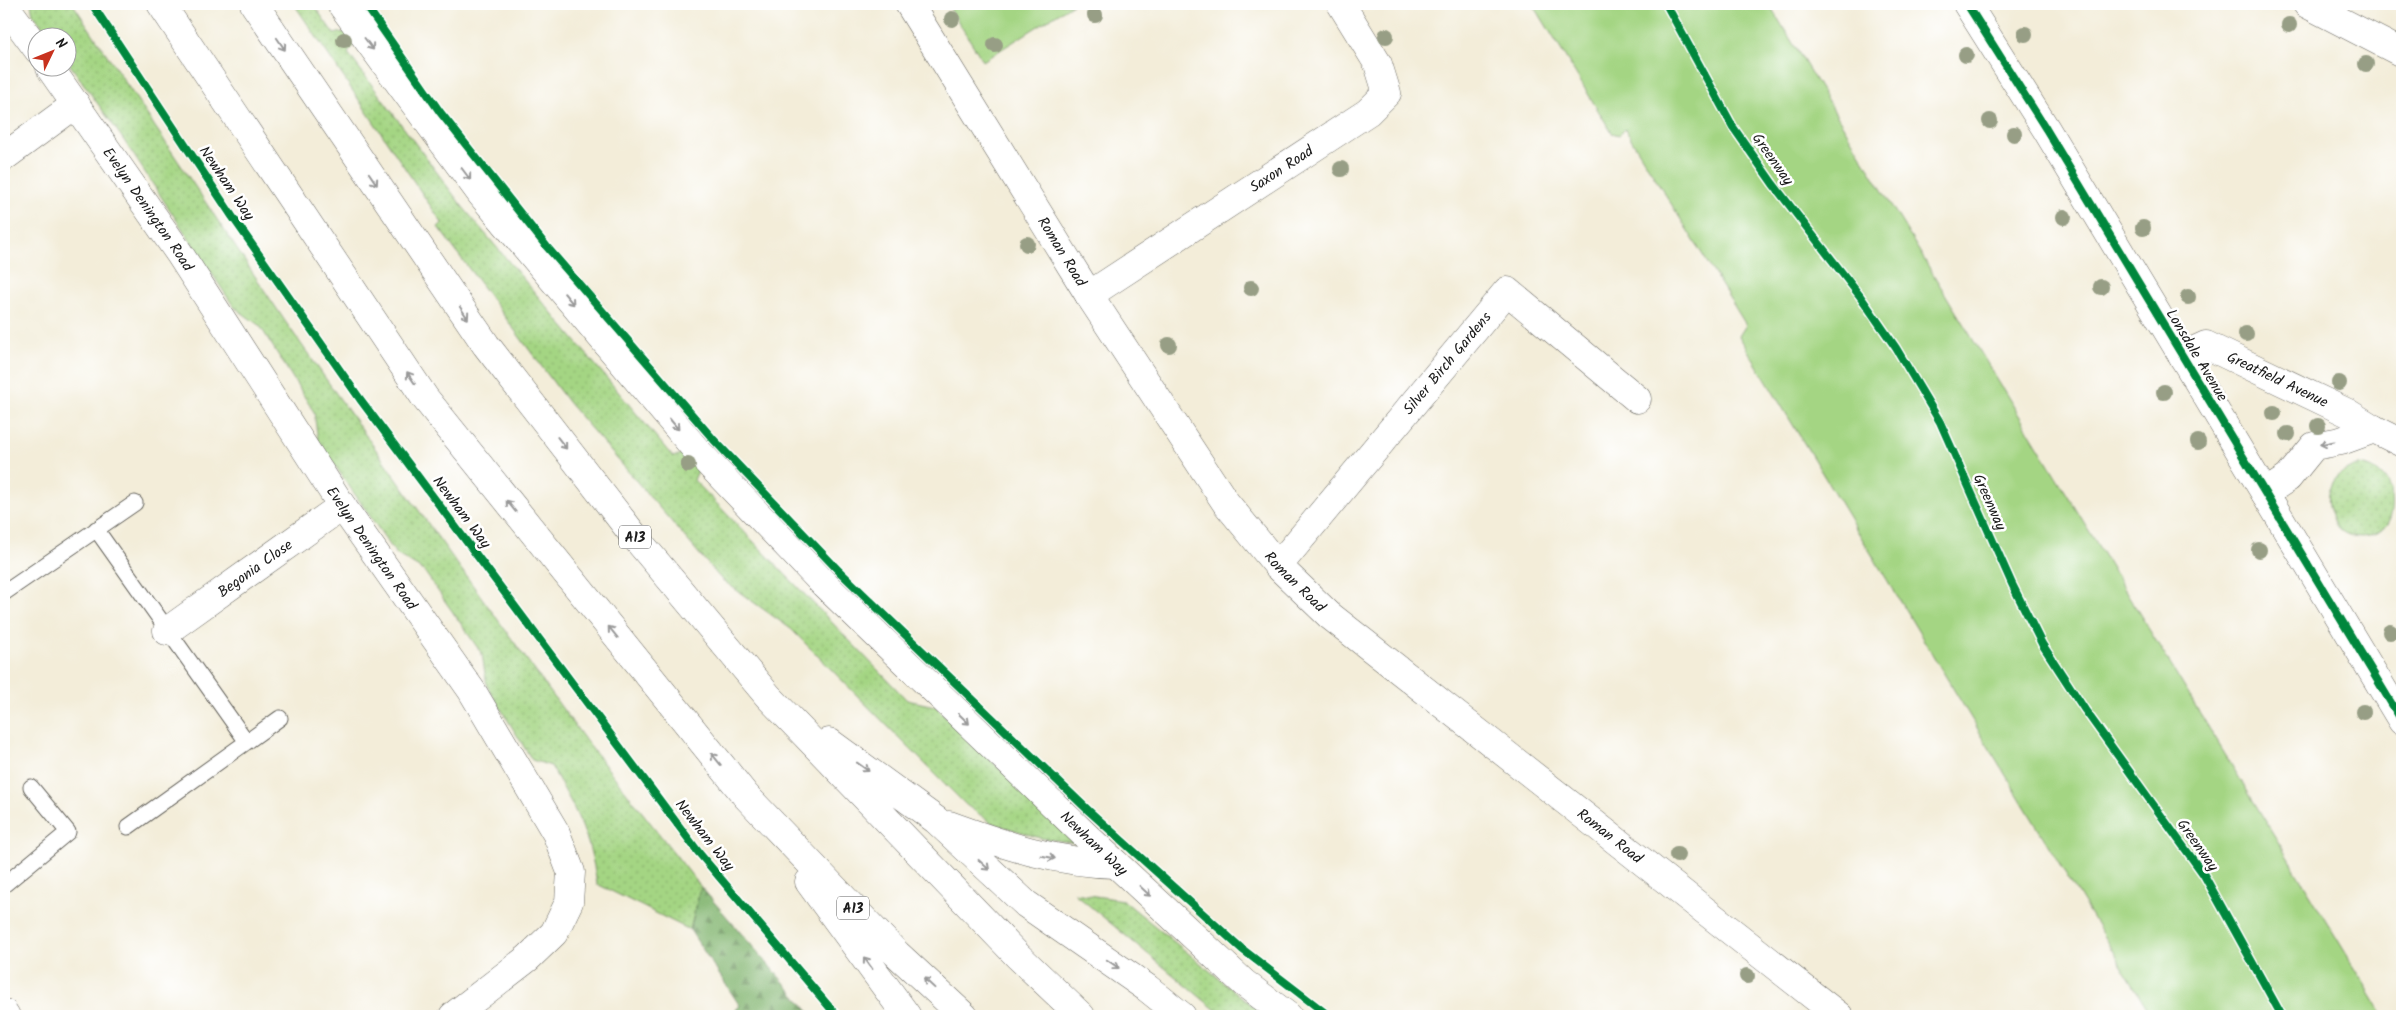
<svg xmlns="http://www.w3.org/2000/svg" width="2406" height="1020" font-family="Kalam,sans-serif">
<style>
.grass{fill:url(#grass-dots);stroke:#607850}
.forest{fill:url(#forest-firs);stroke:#506946}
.park{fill:#a4d583;stroke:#607850}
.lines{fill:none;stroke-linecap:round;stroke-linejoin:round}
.service-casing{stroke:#67655e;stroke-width:17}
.minor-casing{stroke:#67655e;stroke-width:29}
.tertiary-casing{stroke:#67655e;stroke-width:29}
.trunk-casing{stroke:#67655e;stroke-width:29}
.service{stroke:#fff;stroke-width:15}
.minor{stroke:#fff;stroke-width:28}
.tertiary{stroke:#fff;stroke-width:28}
.trunk{stroke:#fff;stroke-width:28}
.cycleway-casing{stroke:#fff;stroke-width:11}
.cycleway{stroke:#00873e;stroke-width:8}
.tree{fill:#979e85}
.oneway{stroke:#999}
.labels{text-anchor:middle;stroke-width:5;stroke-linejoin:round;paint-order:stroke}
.shield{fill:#fff;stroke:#606060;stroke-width:1}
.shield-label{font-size:14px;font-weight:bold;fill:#1c1c1c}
.street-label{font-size:15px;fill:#1c1c1c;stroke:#fff}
</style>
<defs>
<pattern id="grass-dots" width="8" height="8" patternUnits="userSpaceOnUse" patternTransform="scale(1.25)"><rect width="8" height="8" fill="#a4d583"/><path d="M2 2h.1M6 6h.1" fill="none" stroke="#8db671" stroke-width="1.8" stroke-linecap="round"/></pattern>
<pattern id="forest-firs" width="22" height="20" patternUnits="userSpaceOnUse" patternTransform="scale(1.25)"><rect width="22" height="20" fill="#83b671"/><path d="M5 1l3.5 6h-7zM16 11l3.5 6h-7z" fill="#6a935c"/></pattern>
</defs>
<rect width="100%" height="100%" fill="#fff"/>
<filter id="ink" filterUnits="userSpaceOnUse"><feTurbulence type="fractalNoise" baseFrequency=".02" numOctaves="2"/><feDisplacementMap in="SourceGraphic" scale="10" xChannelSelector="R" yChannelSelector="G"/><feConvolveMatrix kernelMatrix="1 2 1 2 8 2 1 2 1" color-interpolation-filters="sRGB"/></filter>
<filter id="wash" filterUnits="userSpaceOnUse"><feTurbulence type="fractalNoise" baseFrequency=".0096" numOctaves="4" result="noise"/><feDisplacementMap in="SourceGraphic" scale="20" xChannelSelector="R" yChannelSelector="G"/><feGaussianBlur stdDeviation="1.12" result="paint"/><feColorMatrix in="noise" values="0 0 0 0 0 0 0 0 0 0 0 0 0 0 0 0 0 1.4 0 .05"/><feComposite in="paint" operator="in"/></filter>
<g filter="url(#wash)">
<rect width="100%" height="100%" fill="#f3edd9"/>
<path class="grass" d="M31,4H73L287,324L437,536L586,741L701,887L690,930L597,884C590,834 575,809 551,766L532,760L487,686L482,654L424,571L396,554L318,441L314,412L260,326L234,307L123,139L68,62V38L50,37L33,14Z
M294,4H313L334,34L348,31L356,42L348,53L462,206L673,457L687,452L700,466L694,480L907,700L935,706L1076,843L1040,838L992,823L966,805L791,629L721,579L568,402L438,227L442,223Z
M2360,465C2406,471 2403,546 2353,536C2346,535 2338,530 2335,523C2321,495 2329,474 2360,465Z
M1074,893L1123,900L1265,1016H1223Z"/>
<path class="forest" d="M701,887L813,1016H728L740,1006L690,930Z"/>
<path class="park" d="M947,4H1073L983,61Z
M1533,4H1769L2384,1016H2152L1739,336L1746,325L1625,129L1619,135L1612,133Z"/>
</g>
<g filter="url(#ink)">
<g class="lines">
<g class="service-casing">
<path id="service" d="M96,529L247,742
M4,593L135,503
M128,827L280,718
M4,885L68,832L31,787"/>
</g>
<g class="minor-casing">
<g id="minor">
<path d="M4,4L38,50"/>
<path id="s1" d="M341,4L481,194L698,452L824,584L1087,837L1244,983L1288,1016"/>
<path id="s2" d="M909,4L1089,295L1226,503L1278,566L1329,615L1839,1016"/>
<path d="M2307,4L2402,53"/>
<path id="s3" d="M50,68L179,253L342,506L472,691L556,833L571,872L569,902L554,933L528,958L453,1016"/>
<path d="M4,157L76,104"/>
<path id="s4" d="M1089,295L1368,112L1387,93L1378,64L1341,4"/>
<path id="s5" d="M2182,356L2206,345L2348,413L2374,429L2402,443"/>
<path d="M2265,493L2288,478L2314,446L2341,441L2374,429"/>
<path id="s6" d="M1278,566L1507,291L1637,399"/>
<path id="s7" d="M167,631L342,506"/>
<path d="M4,1013L6,1016"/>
</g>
</g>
<g class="tertiary-casing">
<path id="tertiary" d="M1967,4L2046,129L2402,721"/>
</g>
<g class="trunk-casing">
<path id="trunk" d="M161,4L425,398L746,796L897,954L964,1016
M254,4L486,345L635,537L768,696L1018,956L1081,1016
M829,742L936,820L1026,904L1147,988L1182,1016
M949,825C1004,845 1057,863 1116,864
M809,882L907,1016"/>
</g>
<use href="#service" class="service"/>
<use href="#minor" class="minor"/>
<use href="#tertiary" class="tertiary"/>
<use href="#trunk" class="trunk"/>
<g class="cycleway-casing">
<path id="cycleway" d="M92,4L232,216L360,399L699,853L837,1016
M365,4L440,112L547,247L714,440L839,571L1089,811L1242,949L1329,1016
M1666,4L1733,127L1773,184L1860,296L1896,348L1940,422L2012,584L2042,644L2085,710L2204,875L2282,1016
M1967,4L2046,129L2402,721"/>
</g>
<use href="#cycleway" class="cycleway"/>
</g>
<g class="tree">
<circle cx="1095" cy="15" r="8"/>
<circle cx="952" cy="19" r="8"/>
<circle cx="2289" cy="25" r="8"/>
<circle cx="2025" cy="34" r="8"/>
<circle cx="1386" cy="36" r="8"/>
<circle cx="344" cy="40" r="8"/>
<circle cx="995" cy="45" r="8"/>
<circle cx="1966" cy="55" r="8"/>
<circle cx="2366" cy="64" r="8"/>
<circle cx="1990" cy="121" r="8"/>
<circle cx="2014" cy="134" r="8"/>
<circle cx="1341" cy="169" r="8"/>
<circle cx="2064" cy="217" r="8"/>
<circle cx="2143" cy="228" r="8"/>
<circle cx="1027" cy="244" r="8"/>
<circle cx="2101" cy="287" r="8"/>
<circle cx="1251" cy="288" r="8"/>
<circle cx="2188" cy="297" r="8"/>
<circle cx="2246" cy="334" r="8"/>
<circle cx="1169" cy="345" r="8"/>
<circle cx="2339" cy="383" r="8"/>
<circle cx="2164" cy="392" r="8"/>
<circle cx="2274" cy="413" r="8"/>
<circle cx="2318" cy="426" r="8"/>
<circle cx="2288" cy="434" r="8"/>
<circle cx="2198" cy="442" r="8"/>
<circle cx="688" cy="465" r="8"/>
<circle cx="2259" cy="550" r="8"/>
<circle cx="2390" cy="632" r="8"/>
<circle cx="2363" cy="712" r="8"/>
<circle cx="1677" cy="855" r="8"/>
<circle cx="1747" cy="976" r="8"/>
</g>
<defs><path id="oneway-shaft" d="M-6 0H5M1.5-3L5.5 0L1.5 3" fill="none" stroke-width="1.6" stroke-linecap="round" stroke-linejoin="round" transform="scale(1.25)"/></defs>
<g class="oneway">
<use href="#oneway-shaft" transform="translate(281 44) rotate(56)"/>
<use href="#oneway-shaft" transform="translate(369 44) rotate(53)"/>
<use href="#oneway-shaft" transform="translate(466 174) rotate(53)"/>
<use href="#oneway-shaft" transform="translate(373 179) rotate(56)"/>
<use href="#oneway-shaft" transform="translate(569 299) rotate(50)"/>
<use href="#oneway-shaft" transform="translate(464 313) rotate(56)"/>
<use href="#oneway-shaft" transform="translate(411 378) rotate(-124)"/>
<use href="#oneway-shaft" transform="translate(674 424) rotate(50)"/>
<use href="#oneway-shaft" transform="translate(562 443) rotate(52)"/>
<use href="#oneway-shaft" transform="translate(2327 443) rotate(168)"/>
<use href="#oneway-shaft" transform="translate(511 506) rotate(-129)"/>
<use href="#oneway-shaft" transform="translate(613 632) rotate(-129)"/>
<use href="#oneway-shaft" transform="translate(964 719) rotate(44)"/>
<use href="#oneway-shaft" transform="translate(716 759) rotate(-129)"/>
<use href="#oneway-shaft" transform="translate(863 767) rotate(36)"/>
<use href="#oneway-shaft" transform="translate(1048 857) rotate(11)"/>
<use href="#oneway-shaft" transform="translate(984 865) rotate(43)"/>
<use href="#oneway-shaft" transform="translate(1145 891) rotate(43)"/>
<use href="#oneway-shaft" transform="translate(868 963) rotate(-126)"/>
<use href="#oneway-shaft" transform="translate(1113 964) rotate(35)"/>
<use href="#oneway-shaft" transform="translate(929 983) rotate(-137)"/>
</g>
</g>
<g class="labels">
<g class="shield">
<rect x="619" y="525.5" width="32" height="23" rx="4"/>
<rect x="837" y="896.5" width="32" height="23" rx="4"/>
</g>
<g class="shield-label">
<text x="635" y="542">A13</text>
<text x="853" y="913">A13</text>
</g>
<g class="street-label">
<text transform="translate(1773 159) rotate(55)" y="5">Greenway</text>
<text dy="5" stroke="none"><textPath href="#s4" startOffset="230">Saxon Road</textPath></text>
<text transform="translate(227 183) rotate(56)" y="5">Newham Way</text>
<text dy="5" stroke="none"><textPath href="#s3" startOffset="172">Evelyn Denington Road</textPath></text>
<text dy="5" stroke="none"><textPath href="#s2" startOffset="291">Roman Road</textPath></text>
<text transform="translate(2197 355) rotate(59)" y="5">Lonsdale Avenue</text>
<text dy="5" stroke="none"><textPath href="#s6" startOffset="264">Silver Birch Gardens</textPath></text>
<text dy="5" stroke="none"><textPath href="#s5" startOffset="106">Greatfield Avenue</textPath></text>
<text transform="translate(1990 502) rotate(66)" y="5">Greenway</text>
<text transform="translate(462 512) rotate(53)" y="5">Newham Way</text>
<text dy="5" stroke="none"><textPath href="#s3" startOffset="578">Evelyn Denington Road</textPath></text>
<text dy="5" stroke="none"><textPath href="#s7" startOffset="108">Begonia Close</textPath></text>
<text dy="5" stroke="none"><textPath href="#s2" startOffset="696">Roman Road</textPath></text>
<text transform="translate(705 835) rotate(52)" y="5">Newham Way</text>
<text dy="5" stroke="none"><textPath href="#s2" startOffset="1101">Roman Road</textPath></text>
<text dy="5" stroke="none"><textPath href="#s1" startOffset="1130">Newham Way</textPath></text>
<text transform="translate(2198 845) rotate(55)" y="5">Greenway</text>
</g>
</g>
<rect width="2406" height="1020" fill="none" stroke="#fff" stroke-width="20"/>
<g transform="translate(52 52) rotate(47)"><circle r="24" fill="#ffffff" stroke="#a4a4a4"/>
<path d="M0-4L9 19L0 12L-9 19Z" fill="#c8321e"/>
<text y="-8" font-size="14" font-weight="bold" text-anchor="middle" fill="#1c1c1c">N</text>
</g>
</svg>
